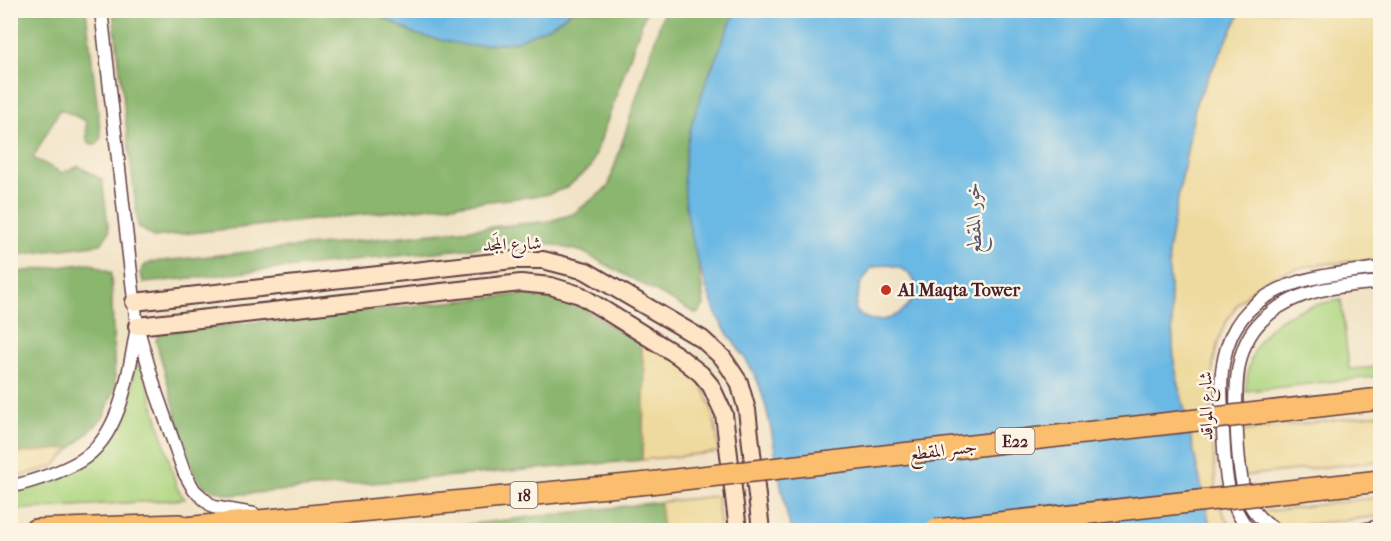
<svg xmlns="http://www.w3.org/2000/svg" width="1391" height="541" font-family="'IM FELL French Canon',Amiri,serif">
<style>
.green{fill:#add580;stroke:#7c7a56;stroke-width:1.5}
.forest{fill:#8ab66e;stroke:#6a6a4c;stroke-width:1.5}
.sand{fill:#eeda9e;stroke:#9c7c64;stroke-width:1.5}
.water{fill:#6ab8e4;stroke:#5a6c88;stroke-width:1.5;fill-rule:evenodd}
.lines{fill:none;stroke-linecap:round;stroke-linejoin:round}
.street-casing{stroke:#633c42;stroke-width:15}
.secondary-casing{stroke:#633c42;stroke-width:20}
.highway-casing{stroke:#633c42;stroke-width:24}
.street{stroke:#fff;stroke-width:12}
.secondary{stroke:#fde5c5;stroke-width:16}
.highway{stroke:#fbbe6e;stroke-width:21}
.highway-bridge-casing{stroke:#633c42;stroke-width:24;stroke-linecap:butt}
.highway-bridge{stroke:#fbbe6e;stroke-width:21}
.poi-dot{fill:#c8321e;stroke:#fcf5e5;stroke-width:2}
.labels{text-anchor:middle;stroke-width:5;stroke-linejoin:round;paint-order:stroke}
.shield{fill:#fcf5e5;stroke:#7f5f63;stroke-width:1.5}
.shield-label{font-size:16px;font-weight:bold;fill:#4a1f2b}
.street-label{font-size:18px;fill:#4a1f2b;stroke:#fcf5e5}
.poi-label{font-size:18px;font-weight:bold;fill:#4a1f2b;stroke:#fcf5e5;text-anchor:start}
.water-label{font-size:20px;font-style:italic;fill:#55556c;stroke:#fcf5e5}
</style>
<rect width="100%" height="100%" fill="#fcf5e5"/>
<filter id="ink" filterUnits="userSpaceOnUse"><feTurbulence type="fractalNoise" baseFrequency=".0167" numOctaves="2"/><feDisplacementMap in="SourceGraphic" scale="12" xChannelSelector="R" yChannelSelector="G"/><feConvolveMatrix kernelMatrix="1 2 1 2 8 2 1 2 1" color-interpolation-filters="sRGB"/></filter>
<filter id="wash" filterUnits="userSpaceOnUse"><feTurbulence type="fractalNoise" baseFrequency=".008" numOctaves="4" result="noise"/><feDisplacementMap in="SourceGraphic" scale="24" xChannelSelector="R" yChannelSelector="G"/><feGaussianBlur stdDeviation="1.35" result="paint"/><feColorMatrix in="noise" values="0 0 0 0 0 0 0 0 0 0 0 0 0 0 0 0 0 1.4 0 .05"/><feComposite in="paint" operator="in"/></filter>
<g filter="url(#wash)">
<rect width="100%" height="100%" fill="#f1e3c6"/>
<path class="green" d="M1341,300L1349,369L1380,367V376L1246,391C1248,329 1284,308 1341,300Z
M138,365L143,368L177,488L185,499L11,510V491L86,466L118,426L131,392L134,368Z"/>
<path class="forest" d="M10,11H86L101,137L96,145L87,142L86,121L60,109L33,158L62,173L79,166L102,180L109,232L101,244L11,256Z
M113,11H371L417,35L549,27L572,11H646L591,167L566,188L545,195L153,237L138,226Z
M664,11H735L692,124L685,160V196L698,257L704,305L697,314L583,252L538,241L144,283L140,273L145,265L153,262L550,221L573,214L608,187Z
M90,263L111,273L115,388L103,418L72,448L11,454L10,273Z
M524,294L573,302L640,343L645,372L642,460L231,495L203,486L192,470L156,341L159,332Z
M660,502L663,530H420Z"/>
<path class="sand" d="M1241,11H1380V260C1342,263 1299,261 1264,282C1205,317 1209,387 1213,447C1215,463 1214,481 1217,497C1219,508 1227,520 1232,530H1211L1174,363L1168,251L1196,102Z
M640,343C654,350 674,356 686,366C711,389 715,420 719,452L642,460L645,372Z
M1380,414V461L1242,476L1237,432Z
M72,448L54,466L11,479V454Z
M717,496L721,530H663L660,502Z
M1380,497V516L1277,528L1254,513Z"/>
<path class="water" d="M371,11H572L549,27L514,42L470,46L417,35Z
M735,11H1241L1196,102L1168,251L1174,363L1211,530H791C777,482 776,432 759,385C749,357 725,336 715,311C698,265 680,210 685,161C689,112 718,56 735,11ZM886,264C892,266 899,267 904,270C941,292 880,343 855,309L860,285L871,268Z"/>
</g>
<g filter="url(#ink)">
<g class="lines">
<g class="street-casing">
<path id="street" d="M101,10L137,326L156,392L184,472L194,490L213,507L254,514
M10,487C34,481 59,473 80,461C122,436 129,370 137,327
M1249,530C1225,501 1225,468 1223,431C1222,407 1219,382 1224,359C1239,281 1318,276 1380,268
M1276,530C1264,523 1254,514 1248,501C1236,478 1233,386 1240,361C1244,343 1254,326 1268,315C1300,288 1341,286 1380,282
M1362,530L1380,526"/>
</g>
<g class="secondary-casing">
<path id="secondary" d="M134,302L513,260H543L586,271L702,339L723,358L739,382L747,410L761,530
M137,326L521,283L551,286L580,295L677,355L701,374L711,386L724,414L738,530"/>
</g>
<g class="highway-casing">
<path id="highway" d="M35,530L179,525
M164,530L649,483"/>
</g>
<use href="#street" class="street"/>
<use href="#secondary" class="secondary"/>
<use href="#highway" class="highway"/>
<g class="highway-bridge-casing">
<path id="highway-bridge" d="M649,483L1380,399
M936,530L1380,481"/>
</g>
<use href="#highway-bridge" class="highway-bridge"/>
</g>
</g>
<circle class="poi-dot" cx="886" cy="290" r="6"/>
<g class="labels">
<g class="shield">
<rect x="995.5" y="428" width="39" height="26" rx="4.5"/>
<rect x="510.5" y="482" width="27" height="26" rx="4.5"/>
</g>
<g class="shield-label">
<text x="1015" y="447">E22</text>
<text x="524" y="501">18</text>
</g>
<g class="street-label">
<text transform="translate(512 244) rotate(-2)" y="6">شارع المَجد</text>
<text transform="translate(1206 406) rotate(-91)" y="6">شارع المواقد</text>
<text transform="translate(943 450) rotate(-7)" y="6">جسر المقطع</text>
</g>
<g class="poi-label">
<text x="898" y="296">Al Maqta Tower</text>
</g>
<g class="water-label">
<text transform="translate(973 218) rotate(-92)" y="7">خور المقطع</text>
</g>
</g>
<rect width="1391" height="541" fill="none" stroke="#fcf5e5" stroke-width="36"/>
</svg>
